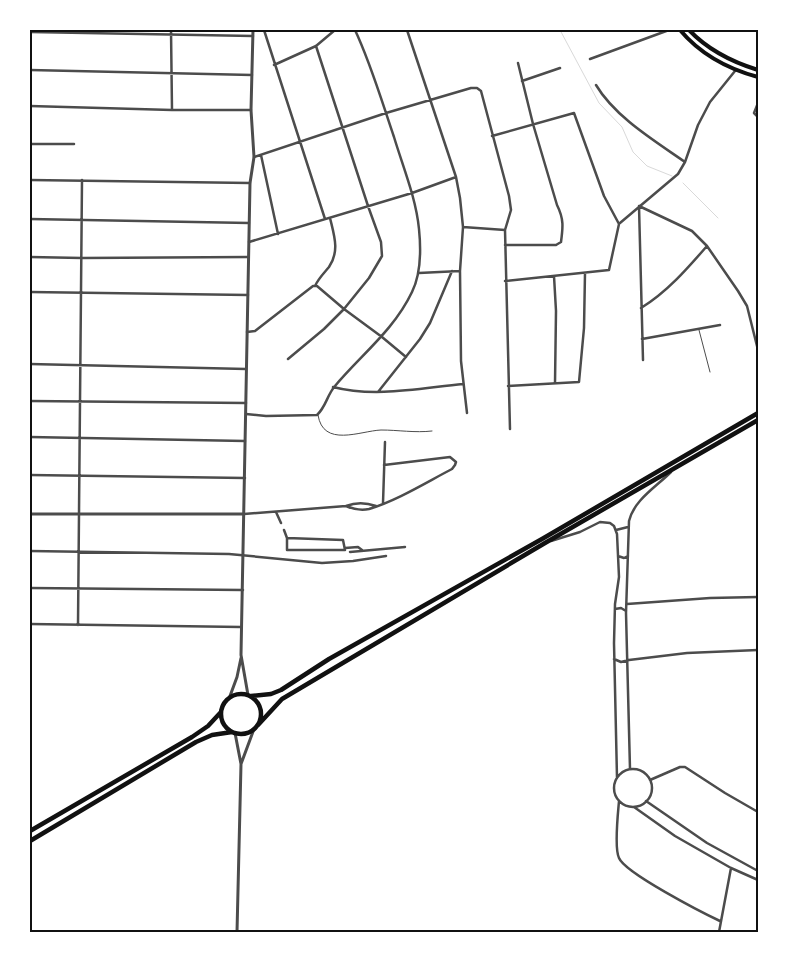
<svg xmlns="http://www.w3.org/2000/svg" width="788" height="962" font-family="'Varela Round',sans-serif">
<style>
.lines{fill:none;stroke-linecap:round;stroke-linejoin:round}
.stream{stroke:#d9d9d9;stroke-width:1}
.service{stroke:#4c4c4c;stroke-width:1}
.minor{stroke:#4c4c4c;stroke-width:2.5}
.tertiary{stroke:#4c4c4c;stroke-width:3}
.secondary{stroke:#111;stroke-width:4}
.primary{stroke:#111;stroke-width:4.5}
.neatline{fill:none;stroke:#111;stroke-width:2}
</style>
<rect width="100%" height="100%" fill="#fff"/>
<g class="lines">
<path class="stream" d="M560,30L599,103L622,127L633,152L647,166L672,176
M683,183L718,218"/>
<path class="service" d="M699,330L710,372
M318,415C323,448 360,431 381,430C398,430 415,433 432,431"/>
<path class="minor" d="M171,30L172,110
M264,30L325,219
M407,30L456,177L460,198L463,227L460,271L461,361L467,413
M30,32L253,36
M590,59L669,30
M274,65L316,46L335,30
M30,70L252,75
M522,81L560,68
M596,85C615,117 655,141 685,162
M758,103L754,113L758,117
M30,106L172,110H251
M492,136L574,113L604,196L619,224
M30,144H74
M261,155L278,234
M254,157L386,113L471,88H477L481,91L509,196L511,210L505,230L510,429
M30,180L250,183
M30,219L249,223
M620,223L678,174L685,162L698,125L710,102L735,71
M463,227L505,230
M249,242L412,193L456,177
M505,245H556L561,242C563,227 564,219 557,205L533,124L518,63
M30,257L82,258L248,257
M419,273L460,271
M554,276L556,311L555,383
M505,281L609,270L619,224
M315,286C318,279 324,273 329,267C340,251 334,235 330,218
M30,292L248,295
M641,308C667,292 687,269 707,246
M247,332L255,331L313,286H317L344,309L382,337L406,357
M642,339L720,325
M288,359L324,329L344,309L369,278L382,256L381,242L368,206L316,46
M643,360L639,206L692,231L707,246L738,291L747,306L758,350
M30,364L246,369
M508,386L579,382L584,328L585,273
M333,387C375,398 421,388 463,384
M378,392L420,339L430,323L452,271
M30,401L246,403
M246,414L266,416L317,415C326,407 327,395 335,386C361,355 394,330 412,292C421,274 421,249 419,229C416,198 403,167 394,137C382,102 371,64 355,30
M30,437L245,441
M30,475L245,478
M383,503L385,442
M346,506C353,509 361,511 369,509C398,500 425,483 452,469L455,465L456,462L450,457L384,465
M276,512L281,523
M244,514L346,506C356,502 365,502 376,506
M284,530L287,538V550H345L343,540L287,538
M616,530L628,527
M551,541L580,532L600,522L610,523L614,526L617,534L619,577L615,604L614,643L617,778
M345,548L358,547L362,550
M30,551L229,554L322,563L353,561L386,556
M350,552L405,547
M618,556L624,558L628,556
M30,588L243,590
M627,604L710,598L758,597
M615,609L621,608L626,611
M30,624L241,627
M78,625L82,180
M614,659L621,662L629,660L687,653L758,650
M630,769L626,613L629,521C634,500 656,487 671,472
M614 788a19 19 0 1 1 38 0a19 19 0 1 1-38 0Z
M650,780L680,767H685L725,793L758,812
M619,801C618,813 614,848 619,858C625,873 703,913 720,921
M646,801L707,843L758,871
M634,807L675,836L731,868L758,880
M719,932L731,868"/>
<path class="tertiary" d="M30,514H244
M248,695L241,655L250,183L254,157L251,110L253,30
M230,696L237,677L241,658
M235,733L241,764
M237,932L241,764L254,729"/>
<path class="secondary" d="M680,30C701,55 728,69 758,77
M689,30C708,50 732,62 758,70"/>
<path class="primary" d="M221 714a20 20 0 1 1 40 0a20 20 0 1 1-40 0Z
M251,696L271,694L281,690L329,659L542,539L758,413
M258,725L282,699L545,543L758,420
M30,831L192,737L208,726L221,712
M30,841L196,742L212,735L232,732"/>
</g>
<rect width="788" height="962" fill="none" stroke="#ffffff" stroke-width="62"/>
<rect x="31" y="31" width="726" height="900" class="neatline"/>
</svg>
